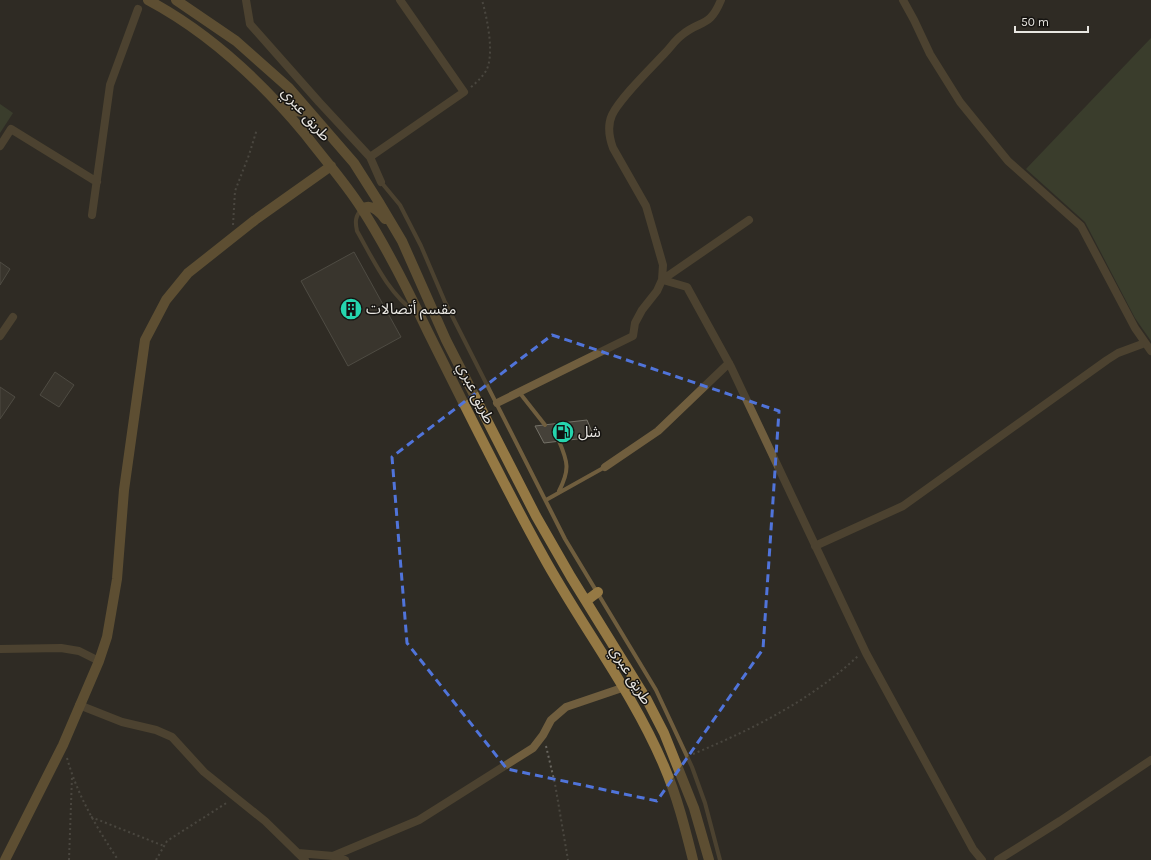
<svg xmlns="http://www.w3.org/2000/svg" width="1151" height="860" font-family="Karla,'Noto Sans Arabic',sans-serif">
<style>
.green{fill:#475237}
.building{fill:#454139;stroke:#747167}
.lines{fill:none;stroke-linecap:round;stroke-linejoin:round}
.path{stroke:#6a6760;stroke-width:2;stroke-dasharray:2 3;stroke-linecap:butt}
.lane{stroke:#705e3e;stroke-width:4}
.street{stroke:#705e3e;stroke-width:8}
.secondary{stroke:#957944;stroke-width:10}
.marked{fill:none;stroke:#5074da;stroke-width:3;stroke-dasharray:8 5;stroke-linejoin:round}
.labels{text-anchor:middle;stroke-width:3;stroke-linejoin:round;paint-order:stroke}
.street-label{font-size:15px;fill:#e8e6e1;stroke:#161411}
.poi-label{font-size:15px;fill:#e8e6e1;stroke:#161411;text-anchor:start}
</style>
<rect width="100%" height="100%" fill="#2f2c24"/>
<path class="green" d="M1151,38V341L1135,318L1085,222L1026,169Z
M0,104L13,113L0,133Z"/>
<path class="building" d="M354,252L401,337L348,366L301,281Z
M0,262L10,269L0,285Z
M55,372L74,385L59,407L40,395Z
M0,387L15,397L0,419Z
M587,420L594,437L544,443L535,426Z"/>
<g class="lines">
<path class="path" d="M471,87C477,82 482,77 486,71C495,54 487,18 482,0
M233,225L235,191L249,155L257,129
M546,746L555,784L568,860
M693,754C753,729 810,701 858,656
M67,758C78,797 96,826 118,860
M91,817L164,846
M69,860L72,777
M156,860L167,841L228,802"/>
<path class="lane" d="M381,182L400,205L421,246L445,302L565,539L656,690L692,767L705,803L720,860
M362,209C355,216 355,222 357,231C373,259 388,293 415,312
M519,392L545,425
M559,491C570,470 568,462 559,441
M546,500L605,467"/>
<path class="street" d="M246,0L250,24L319,102L370,157L381,182
M903,0L914,20L930,54L960,102L1008,161L1081,226L1135,328L1151,351
M0,146L11,129L97,182
M370,157L464,92L400,0
M92,215L110,85L138,9
M662,280L749,220
M663,280L687,287L731,367L866,653L973,849L982,860
M0,336L13,317
M497,403L633,336L635,323L642,310L657,291L662,280L663,265L646,206L613,148C609,137 607,126 612,115C620,98 651,68 665,53C671,47 675,40 682,35C701,19 709,29 721,0
M605,467L658,431L729,363
M815,546L903,506L1107,360L1118,353L1145,343
M0,649L61,648L79,651L99,661
M79,705L122,722L156,730L172,737L204,772L265,821L305,860
M298,853L333,856L345,860
M333,856L419,820L533,748L543,735L551,720L566,707L622,688
M998,860L1060,821L1151,760"/>
<path class="secondary" d="M148,0C210,33 260,80 305,134C324,159 345,182 362,209C387,248 408,290 428,332C465,406 502,482 542,554C580,624 633,692 664,766C677,796 685,828 693,860
M176,0L236,41L289,88L354,163L380,204L402,241L446,340L536,516L571,577L647,700L664,733L694,808L709,860
M284,103L295,111L304,112L307,109
M362,209C371,203 379,211 385,219
M586,601L598,592
M5,860L63,745L99,661L107,637L117,579L124,490L145,340L166,300L188,273L255,220L331,166"/>
</g>
<path d="M0 0H1151V860H0ZM552,335L779,411L763,649L657,801L507,769L407,643L392,457Z" fill="#2f2c24" fill-opacity=".55" fill-rule="evenodd"/>
<path class="marked" d="M552,335L779,411L763,649L657,801L507,769L407,643L392,457Z"/>
<defs>
<g id="building-disc" transform="scale(1.15)"><circle r="9.5" fill="#25d5ae" stroke="#161411"/><path d="M-4-6H4V6H1V3H-1V6H-4ZM-2.5-4.3h1.7v1.8h-1.7ZM.8-4.3h1.7v1.8H.8ZM-2.5-1h1.7V.8h-1.7ZM.8-1h1.7V.8H.8Z" fill="#111"/></g>
<g id="fuel-disc" transform="scale(1.15)"><circle r="9.5" fill="#25d5ae" stroke="#161411"/><path d="M-5.5-6h7V0h2V4h1.3V-2.5L3-4.5l.8-.8L6-3V5H2.5V1h-1V6h-7ZM-4.2-4.7v3.2H.2V-4.7Z" fill="#111"/></g>
</defs>
<g fill-rule="evenodd">
<use href="#building-disc" x="351" y="309"/>
<use href="#fuel-disc" x="563" y="432"/>
</g>
<g class="labels">
<g class="street-label">
<text transform="translate(306 114) rotate(49)" y="5">طريق عبري</text>
<text transform="translate(476 393) rotate(64)" y="5">طريق عبري</text>
<text transform="translate(631 675) rotate(59)" y="5">طريق عبري</text>
</g>
<g class="poi-label">
<text x="366" y="314">مقسم أتصالات</text>
<text x="578" y="437">شل</text>
</g>
</g>
<path d="M1015 26v6h73v-6" fill="none" stroke="#e8e6e1" stroke-width="2"/>
<text x="1021" y="26" font-size="12" fill="#e8e6e1" stroke="#161411" stroke-width="3" paint-order="stroke">50 m</text>
</svg>
